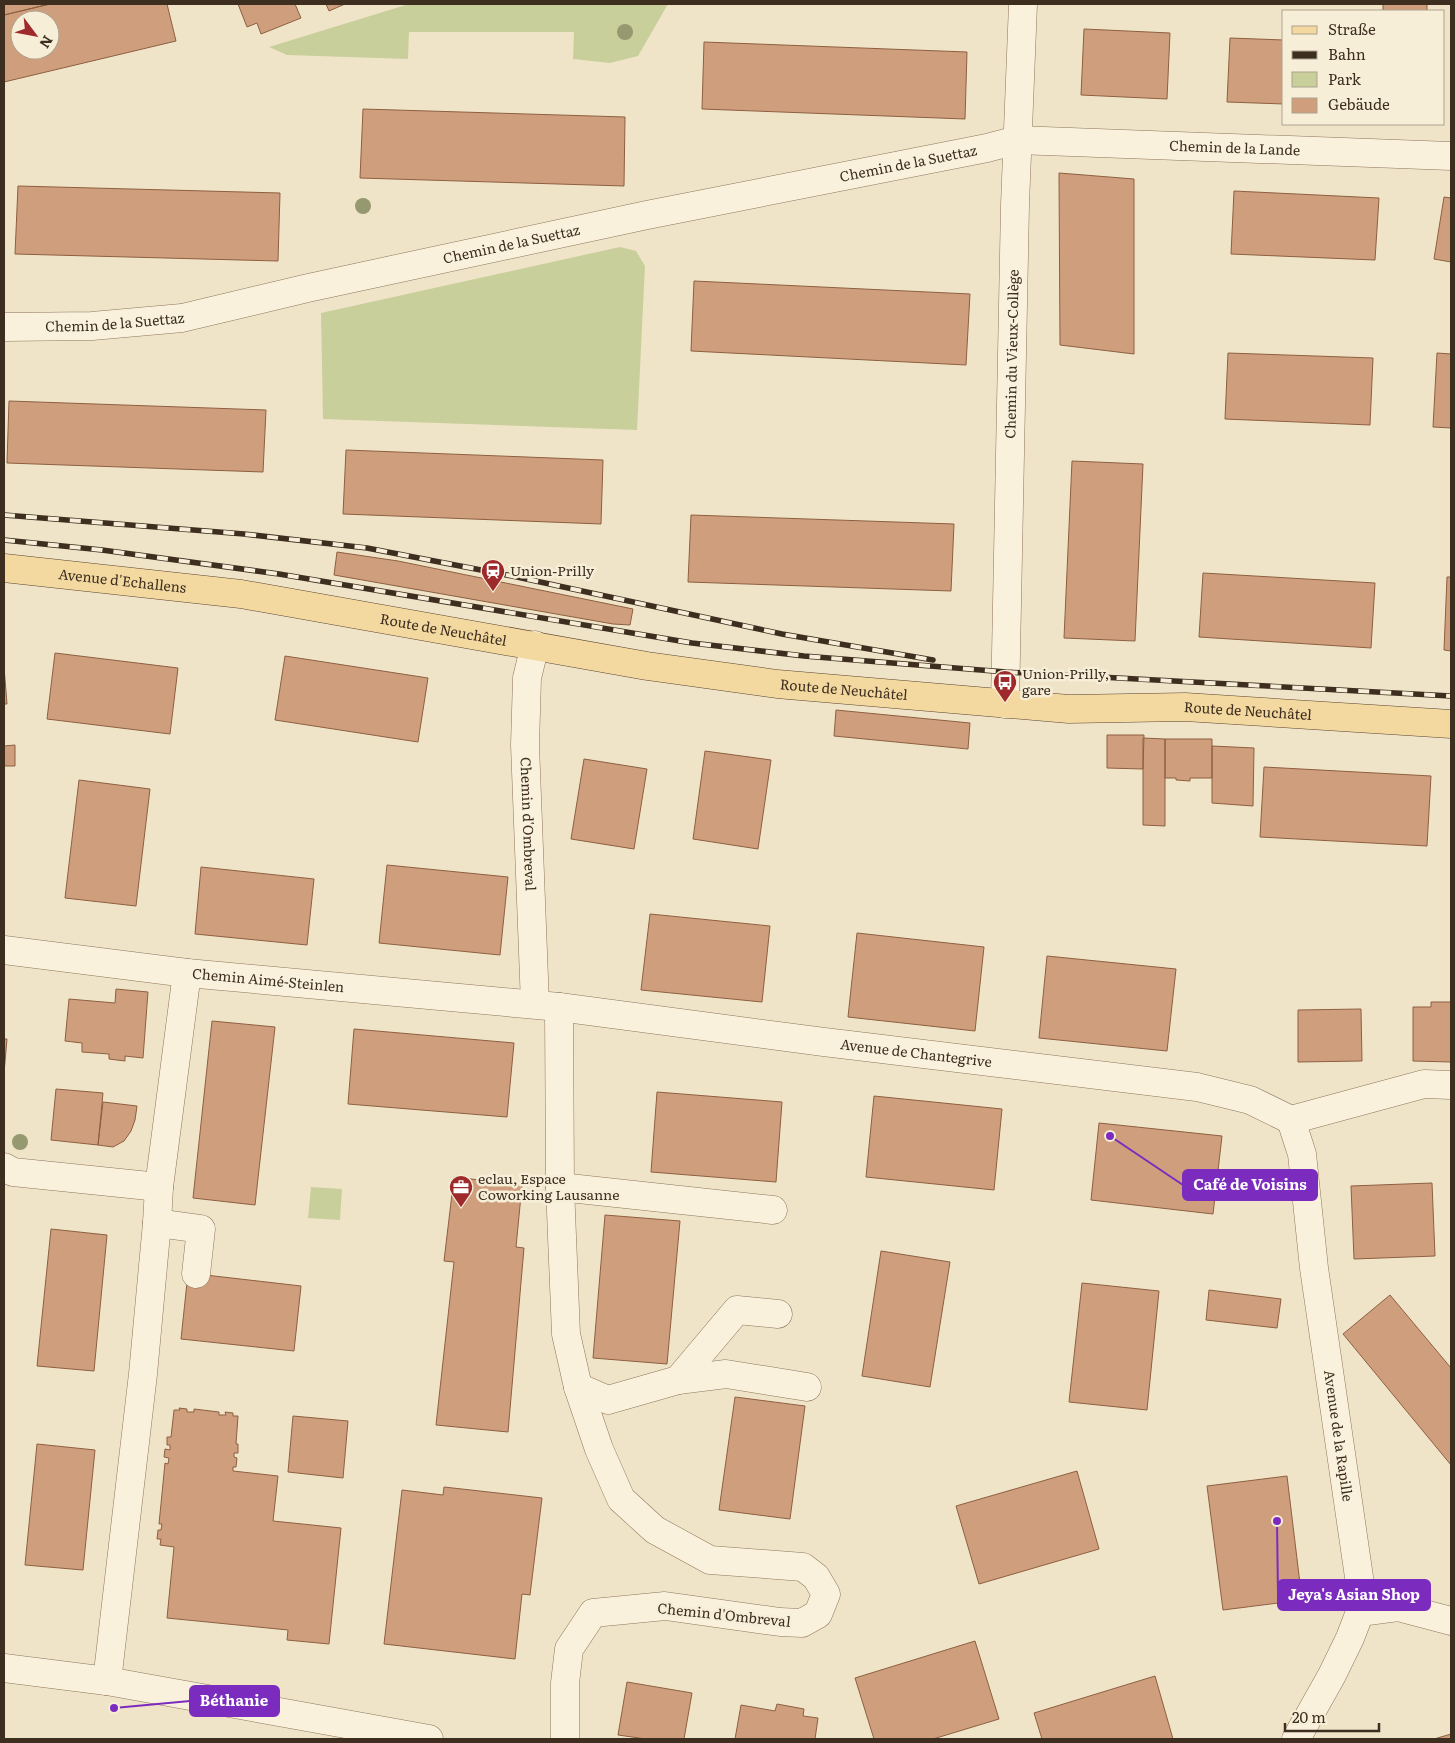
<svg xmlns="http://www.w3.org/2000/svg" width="1455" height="1743" font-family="Literata,serif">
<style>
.green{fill:#c9cf9b}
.building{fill:#cf9f7d;stroke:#8d5f41;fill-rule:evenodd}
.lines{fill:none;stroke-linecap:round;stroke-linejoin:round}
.minor-casing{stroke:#8d765c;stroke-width:29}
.major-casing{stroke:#5b4430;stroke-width:29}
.minor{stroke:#faf1dc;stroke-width:28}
.major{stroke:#f3d9a0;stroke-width:28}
.rail-casing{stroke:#3d2e20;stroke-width:5.5}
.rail{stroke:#f7eed8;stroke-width:4;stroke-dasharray:11;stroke-linecap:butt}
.tree{fill:#96986f}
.labels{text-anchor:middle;stroke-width:5;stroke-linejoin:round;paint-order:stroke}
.street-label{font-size:14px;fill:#3d2e20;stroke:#f7eed8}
.poi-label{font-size:14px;fill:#3d2e20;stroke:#f7eed8;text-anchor:start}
.leader{fill:none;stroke:#7b2cbf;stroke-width:2}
.callout-dot{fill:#7b2cbf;stroke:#f7eed8;stroke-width:2}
.callout{fill:#7b2cbf;stroke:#7b2cbf;stroke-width:2}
.callout-label{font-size:15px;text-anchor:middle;font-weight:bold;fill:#fff}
</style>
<rect width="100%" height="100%" fill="#f0e4c8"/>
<path class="green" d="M409,4H668L638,56L610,63L573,59L574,32H409L408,59L287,55L269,47Z
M620,247L636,251L645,266L637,430L323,419L321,313Z
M311,1187L342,1189L340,1220L308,1218Z"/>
<path class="building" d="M4,4H50L4,15Z
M50,4H167L176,41L4,82V15ZM20,20H50V50H20Z
M238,4H295L301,18L261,34L257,23L247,27Z
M326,4H345L329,11Z
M1383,4H1427V11H1383Z
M1084,29L1170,33L1167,99L1081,95Z
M1230,38L1284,40V104L1227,102Z
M704,42L967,52L965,119L702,109Z
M363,109L625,117L624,186L360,178Z
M1059,173L1134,179V354L1060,345Z
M18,186L280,193L278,261L15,254Z
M1234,191L1379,198L1375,260L1231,254Z
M1444,197L1451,198V262L1434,259Z
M694,281L970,294L966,365L691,351Z
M1228,353L1373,358L1370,425L1225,419Z
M1437,353L1451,354V428L1433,427Z
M9,401L266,410L263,472L7,463Z
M346,450L603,460L601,524L343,514Z
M1072,461L1143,464L1135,641L1064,638Z
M691,515L954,524L951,591L688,582Z
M337,552L398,561L633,609L630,625L613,624L334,575Z
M1203,573L1375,583L1371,648L1199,637Z
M1447,577H1451V651L1444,650Z
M55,653L178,668L170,734L47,719Z
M285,656L428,678L418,742L275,720Z
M4,667L7,704H4Z
M836,710L970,723L968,749L834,736Z
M1107,735H1144L1143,769L1107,768Z
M1143,738L1165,739V826L1143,825Z
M1165,739H1212V778H1190V781L1176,780V778H1165Z
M15,745V766H4V746Z
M1212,746L1254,748L1253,806L1212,803Z
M705,751L771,760L758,849L693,839Z
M584,759L647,769L634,849L571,839Z
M1264,767L1431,776L1427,846L1260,837Z
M79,780L150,789L136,906L65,898Z
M387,865L508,877L500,955L379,943Z
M201,867L314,879L307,945L195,934Z
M650,914L770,926L762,1002L641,990Z
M857,933L984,947L975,1031L848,1017Z
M1047,956L1176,969L1167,1051L1039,1038Z
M116,989L148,992L143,1058L125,1056V1061L109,1059V1054L82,1052V1043L65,1041L69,999L115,1003Z
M1431,1002H1451V1062L1413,1061V1007H1431Z
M1361,1009L1362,1061L1298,1062V1010Z
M212,1021L275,1027L255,1205L193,1198Z
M354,1029L514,1043L507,1117L348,1104Z
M4,1039H7L4,1073Z
M56,1089L103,1093L98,1145L51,1140Z
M657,1092L782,1102L776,1182L651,1172Z
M874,1096L1002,1109L994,1190L866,1177Z
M103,1102L137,1106L135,1120L131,1131L124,1141L113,1147L98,1145Z
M1099,1123L1222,1136L1213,1214L1091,1200Z
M454,1177L522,1185L516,1247L524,1248L508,1432L436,1425L454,1262L444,1261Z
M1432,1183L1435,1256L1354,1259L1351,1186Z
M605,1215L680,1221L667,1364L593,1358Z
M51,1229L107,1235L94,1371L37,1366Z
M881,1251L950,1262L930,1387L862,1376Z
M188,1273L301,1286L294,1351L181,1339Z
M1082,1283L1159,1291L1147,1410L1069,1402Z
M1209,1290L1281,1299L1277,1328L1206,1320Z
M1390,1295L1451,1368V1465L1343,1334Z
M735,1397L805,1406L790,1519L719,1510Z
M179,1408L187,1409V1412H194V1409L219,1412V1415H226L225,1412L233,1413V1416H238L236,1444H238V1453H234V1457L237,1458L236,1467H233V1471L278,1476L273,1521L341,1528L329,1644L287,1640L288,1630L167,1618L174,1547L160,1545L161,1539H157L158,1530H161L162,1524H159L165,1463L168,1464L169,1458L164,1457L165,1449L170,1450V1445H167V1437H171L174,1410H180Z
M293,1416L348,1421L343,1478L288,1472Z
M37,1444L95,1450L83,1570L25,1565Z
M1077,1471L1099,1549L979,1584L956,1506Z
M1287,1476L1302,1600L1223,1610L1207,1486Z
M444,1487L542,1498L530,1595L522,1594L515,1659L384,1644L402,1490L443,1495Z
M975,1641L999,1719L933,1739H874L855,1678Z
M1155,1676L1173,1739H1042L1034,1713Z
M627,1682L692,1693L684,1739H646L618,1735Z
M777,1704L804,1709L803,1716L818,1718L815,1739H735L741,1705L775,1711Z
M1451,1734V1739H1434Z"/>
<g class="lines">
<g class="minor-casing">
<g id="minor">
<path id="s1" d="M4,327L92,326L182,318L308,288L647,215L987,148L1017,140L1451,156"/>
<path id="s2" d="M535,645L527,678L525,745L535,1004"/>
<path id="s3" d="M1005,704L1015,205L1023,4"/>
<path id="s4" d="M4,950L187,973L559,1007L824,1042L1197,1087L1250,1100L1291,1120"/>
<path d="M559,1007L560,1187L566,1334L578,1387L599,1449L621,1499L655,1530L710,1560L803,1567L816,1577L826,1594L818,1614L802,1623L780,1622L665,1606L593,1613L569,1649L565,1683V1739"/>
<path id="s5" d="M1291,1120L1302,1154L1314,1268L1359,1577L1360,1612L1350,1638L1332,1675L1296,1739"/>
<path d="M1291,1120L1424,1084L1451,1085"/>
<path d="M4,1167L13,1172L159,1187"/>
<path d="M560,1187L773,1210"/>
<path d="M157,1223L201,1229L196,1274"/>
<path d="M678,1380L726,1374L807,1387"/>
<path d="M578,1387L608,1400L678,1380L737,1310L778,1314"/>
<path d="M1360,1612L1398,1607L1451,1621"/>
<path d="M4,1668L107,1681L429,1739"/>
<path d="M107,1681L143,1374L157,1223L159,1187L187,973"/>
</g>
</g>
<g class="major-casing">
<g id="major">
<path id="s6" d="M4,568L241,594L647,666L777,684L1069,709L1185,707L1451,724"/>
</g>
</g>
<use href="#minor" class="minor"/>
<use href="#major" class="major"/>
<g class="rail-casing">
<path id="rail" d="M4,515L244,534L367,548L517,577L782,634L933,660
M4,540L102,550L279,574L692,643L804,656L1006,672L1451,696"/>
</g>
<use href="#rail" class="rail"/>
</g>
<g class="tree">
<circle cx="625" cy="32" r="8"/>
<circle cx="363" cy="206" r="8"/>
<circle cx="20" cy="1142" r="8"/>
</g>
<defs>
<g id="station-pin" transform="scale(1.25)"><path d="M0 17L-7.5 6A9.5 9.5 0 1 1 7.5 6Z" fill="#9e2a2b" stroke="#f7eed8"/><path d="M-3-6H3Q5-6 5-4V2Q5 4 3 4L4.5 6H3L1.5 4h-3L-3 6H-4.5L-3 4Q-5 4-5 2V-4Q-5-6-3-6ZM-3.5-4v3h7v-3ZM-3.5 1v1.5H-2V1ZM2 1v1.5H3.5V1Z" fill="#fff"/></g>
<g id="bus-pin" transform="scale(1.25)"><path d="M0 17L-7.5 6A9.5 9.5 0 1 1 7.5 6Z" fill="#9e2a2b" stroke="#f7eed8"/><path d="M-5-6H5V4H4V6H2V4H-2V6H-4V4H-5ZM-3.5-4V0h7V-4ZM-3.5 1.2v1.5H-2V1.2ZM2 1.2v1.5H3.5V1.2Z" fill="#fff"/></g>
<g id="office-pin" transform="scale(1.25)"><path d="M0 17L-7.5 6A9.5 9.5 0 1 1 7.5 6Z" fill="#9e2a2b" stroke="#f7eed8"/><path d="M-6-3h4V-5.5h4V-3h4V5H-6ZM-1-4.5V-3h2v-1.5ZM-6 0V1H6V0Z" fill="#fff"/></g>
</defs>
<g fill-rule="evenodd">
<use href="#station-pin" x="493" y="571"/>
<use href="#bus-pin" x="1005" y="682"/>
<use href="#office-pin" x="461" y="1187"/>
</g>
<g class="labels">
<g class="street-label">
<text dy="5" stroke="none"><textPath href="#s1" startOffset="1250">Chemin de la Lande</textPath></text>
<text dy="5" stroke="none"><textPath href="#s1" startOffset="921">Chemin de la Suettaz</textPath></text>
<text dy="5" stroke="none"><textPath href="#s1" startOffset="516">Chemin de la Suettaz</textPath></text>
<text dy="5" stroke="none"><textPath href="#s1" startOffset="111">Chemin de la Suettaz</textPath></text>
<text dy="5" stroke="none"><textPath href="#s3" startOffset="350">Chemin du Vieux-Collège</textPath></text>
<text dy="5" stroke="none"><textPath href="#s6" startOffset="119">Avenue d'Echallens</textPath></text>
<text dy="5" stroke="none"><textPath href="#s6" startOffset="444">Route de Neuchâtel</textPath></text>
<text dy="5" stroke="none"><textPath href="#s6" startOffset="849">Route de Neuchâtel</textPath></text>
<text dy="5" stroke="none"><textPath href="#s6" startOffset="1254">Route de Neuchâtel</textPath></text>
<text dy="5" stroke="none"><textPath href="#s2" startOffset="180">Chemin d'Ombreval</textPath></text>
<text dy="5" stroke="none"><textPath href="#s4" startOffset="266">Chemin Aimé-Steinlen</textPath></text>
<text dy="5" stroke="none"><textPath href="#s4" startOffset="918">Avenue de Chantegrive</textPath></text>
<text dy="5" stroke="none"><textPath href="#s5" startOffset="320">Avenue de la Rapille</textPath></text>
<text transform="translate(724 1615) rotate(6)" y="5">Chemin d'Ombreval</text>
</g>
<g class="poi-label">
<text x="510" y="576">Union-Prilly</text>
<text x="1022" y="679">Union-Prilly,<tspan x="1022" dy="16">gare</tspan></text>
<text x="478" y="1184">eclau, Espace<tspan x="478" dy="16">Coworking Lausanne</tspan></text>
</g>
</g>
<path class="leader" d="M1110 1136L1183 1185M1277 1521L1278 1595M114 1708L190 1701"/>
<g class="callout-dot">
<circle cx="1110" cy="1136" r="5"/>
<circle cx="1277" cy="1521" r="5"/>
<circle cx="114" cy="1708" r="5"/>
</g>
<g class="callout">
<rect x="1183" y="1170" width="134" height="30" rx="5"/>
<rect x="1278" y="1580" width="152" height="30" rx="5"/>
<rect x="190" y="1686" width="89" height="30" rx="5"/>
</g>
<g class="callout-label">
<text x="1250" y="1190">Café de Voisins</text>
<text x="1354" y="1600">Jeya's Asian Shop</text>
<text x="234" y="1706">Béthanie</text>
</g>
<rect width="1455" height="1743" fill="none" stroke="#3d2e20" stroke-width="10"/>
<rect x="1282" y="10" width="162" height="115" fill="#f7eed8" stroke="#ada18e"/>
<rect x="1292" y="26" width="25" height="8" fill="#f3d9a0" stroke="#ada18e"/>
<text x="1328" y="35" font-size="15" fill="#3d2e20">Straße</text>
<rect x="1292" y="51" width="25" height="8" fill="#3d2e20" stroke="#ada18e"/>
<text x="1328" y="60" font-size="15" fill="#3d2e20">Bahn</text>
<rect x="1292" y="72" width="25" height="15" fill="#c9cf9b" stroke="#ada18e"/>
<text x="1328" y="85" font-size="15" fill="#3d2e20">Park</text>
<rect x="1292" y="98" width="25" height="15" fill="#cf9f7d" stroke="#ada18e"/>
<text x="1328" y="110" font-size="15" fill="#3d2e20">Gebäude</text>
<g transform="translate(35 35) rotate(122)"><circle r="24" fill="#f7eed8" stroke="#ada18e"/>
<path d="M0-4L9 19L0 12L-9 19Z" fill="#9e2a2b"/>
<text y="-8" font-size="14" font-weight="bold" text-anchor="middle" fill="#3d2e20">N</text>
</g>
<path d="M1285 1723v8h94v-8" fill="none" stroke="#3d2e20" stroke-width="2.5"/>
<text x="1292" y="1723" font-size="15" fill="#3d2e20" stroke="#f7eed8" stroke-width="4" paint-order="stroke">20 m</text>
</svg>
